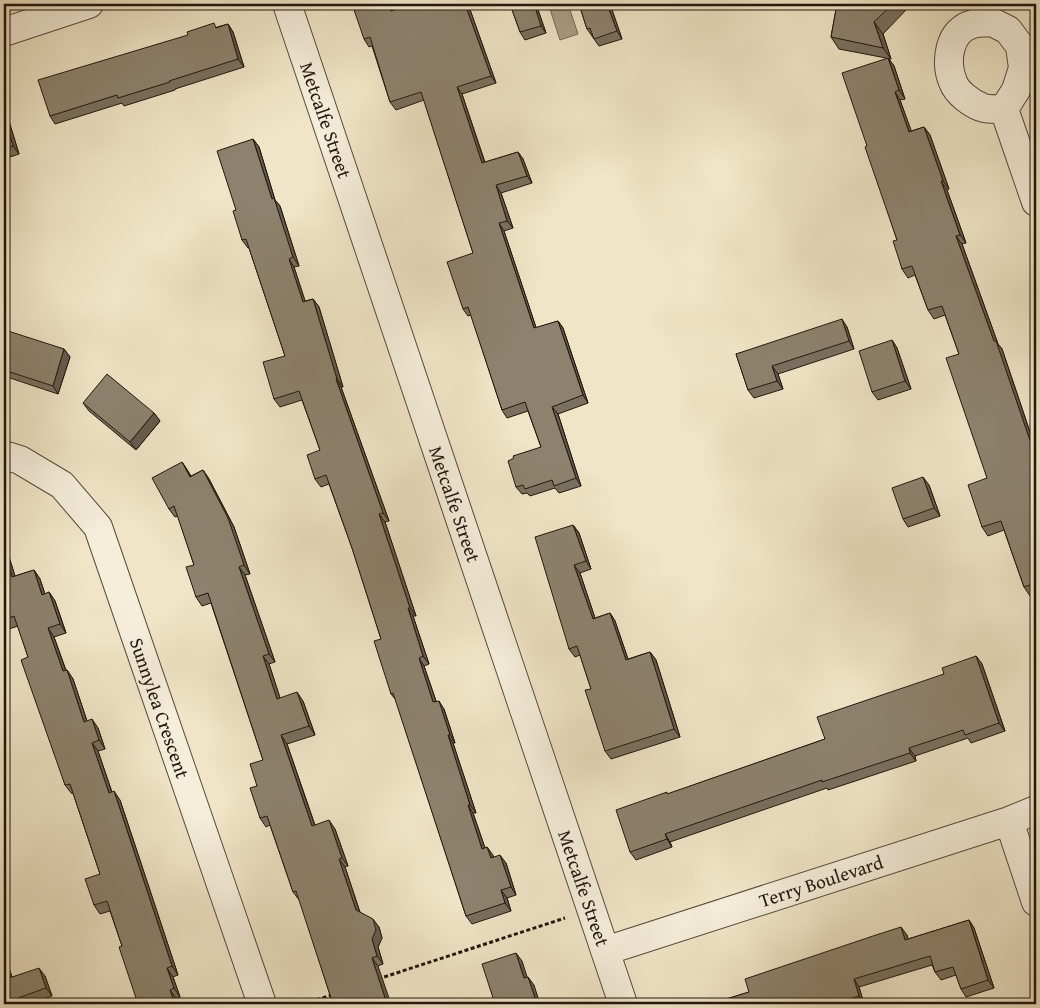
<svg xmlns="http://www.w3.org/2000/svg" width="1040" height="1008" font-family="'Gentium Book Plus',serif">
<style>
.water{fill:#aa9f88;stroke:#736857}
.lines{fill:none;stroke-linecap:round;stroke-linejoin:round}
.street-casing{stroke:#554a3c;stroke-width:30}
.path{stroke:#21160e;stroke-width:3;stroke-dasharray:4 2.5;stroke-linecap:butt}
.street{stroke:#f5eedb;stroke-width:28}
.wall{fill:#79705f;stroke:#21160e}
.shaded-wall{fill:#635b4d;stroke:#21160e}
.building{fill:#8d826e;stroke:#21160e}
.labels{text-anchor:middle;stroke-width:4.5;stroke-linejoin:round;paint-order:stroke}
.street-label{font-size:19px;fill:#21160e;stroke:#f5eedb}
</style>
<rect width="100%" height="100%" fill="#f0e5c7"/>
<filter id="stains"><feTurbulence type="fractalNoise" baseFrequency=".004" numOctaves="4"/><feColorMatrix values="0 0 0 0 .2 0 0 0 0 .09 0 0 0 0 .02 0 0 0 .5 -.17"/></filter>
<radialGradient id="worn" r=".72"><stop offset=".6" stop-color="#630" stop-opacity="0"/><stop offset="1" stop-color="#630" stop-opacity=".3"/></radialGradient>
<path class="water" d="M555,4H568L578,34L560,40L549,6Z"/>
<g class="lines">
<g class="street-casing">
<path id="street" d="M287,4L623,1004
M992,22L1008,30L1020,46L1023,68L1016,90L1004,109C997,109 988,110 981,107C971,103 957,93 953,82C945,63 948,30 973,24C978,22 986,23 992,22Z
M4,32L89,4
M1004,109L1036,202
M4,455L20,460L62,485L98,527L262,1004
M1009,821L1036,902
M605,951L1009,821L1036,810"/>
</g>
<path class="path" d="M378,979L565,918
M304,1004L335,994"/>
<use href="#street" class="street"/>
</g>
<path class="wall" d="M468,4L496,83L462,94L485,162L518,152L523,159L532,183L501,193L513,228L504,231L536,328L558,321L563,328L588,403L558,414L581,486L559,493L555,488L530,496L527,493L522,494L516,487L541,447L528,411L507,418L502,410L471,315L468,316L463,309L473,253L424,100L396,110L390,102L372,46L369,47L364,39L394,10Z
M510,4H536L546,33L525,40L520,32Z
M579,4H610L622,39L599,46L587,29Z
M837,4H903L902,5L906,10L883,34L891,59H889L894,66L905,99L900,100L911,131L924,127L930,135L949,189L947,190L966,243L962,244L998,344L1002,349L1036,450V594L1030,596L1024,587L1004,530L988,536L982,527L987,478L959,354L945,315L934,319L928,310L915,275L908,278L902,269L897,240L867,146L886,58L839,49L831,37Z
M228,24L233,32L244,67L175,89V90L124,106L122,103L55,124L50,116L217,27Z
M4,105L19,154L4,159Z
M253,139L259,147L275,200L280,206L299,266L294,267L305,301L313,299L319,307L343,387H341L389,521L385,522L416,616H413L429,664L424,666L436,701L444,709L455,743H453L476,813H473L485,848L487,847L493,857L506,863L516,895L507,898L511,911L472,924L466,916L396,700L391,694L381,639L352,548L329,484L321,487L315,479L320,450L302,400L280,407L274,399L285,356L249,248H248L242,240L236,210Z
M847,327L854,349L778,374L783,389L754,398L748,390L736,354Z
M4,335L64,349L70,357L58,394L4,376Z
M892,340L897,348L911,389L878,400L872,392Z
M83,403L154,413L160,421L136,450L89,411Z
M182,462L191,476L203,470L209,479L234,527L250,574L245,575L275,662L269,664L280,698L303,701L315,735L287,744L315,825L335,829L348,866L345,867L360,912L379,927L382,938L378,947L383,964L378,966L332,1001L300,901L293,892L270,825L266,827L260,818L257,786L263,760L211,603L202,606L196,597L194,565L178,516L175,517L169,509Z
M929,485L940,516L908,527L903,519Z
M573,525L579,533L591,569L580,573L595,618L610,613L615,621L628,659L650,652L656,660L680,737L611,759L605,751L591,689L580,655L575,657L569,649Z
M4,541L15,576L34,570L40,579L45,594L49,592L55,601L66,633L54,637L66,670H67L73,679L87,721L98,728L105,749L98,751L112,792L120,800L178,975L173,977L180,997L176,998L178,1004H138L122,946L110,911L100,914L94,905L100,874L73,793L72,794L65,785L28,657L18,626L6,630L4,627Z
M976,656L982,664L1005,731L971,743L968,738L915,756L916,761L828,790L827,788L670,842L672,847L636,860L630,852L668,794L825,739Z
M969,920L974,928L994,988L966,997L961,989L956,975L941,980L935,972L932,965L859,987L864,1004H710L749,992L907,935L908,939Z
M4,954L12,977L45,976L52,996L29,1004H4Z"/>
<path class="shaded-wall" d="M389,4H392L397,18L391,11Z
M465,4H468L496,83L491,76Z
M534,4H536L546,33L541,26Z
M607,4H610L622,39L617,31Z
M874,22L883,34L891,59L883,48Z
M228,24L233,32L244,67L238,59Z
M888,58L894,66L905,99L899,90Z
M457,87L462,94L487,170L482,163Z
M895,92L900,100L915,141L909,132Z
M4,105L19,154L13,146L4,115Z
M924,127L930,135L949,189L943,181Z
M253,139L259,147L275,200L280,206L299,266L293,257L272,199Z
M518,152L523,159L532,183L527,176Z
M941,181L947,190L966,243L960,235Z
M496,185L501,193L513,228L507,221Z
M499,223L504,231L539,336L534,328Z
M956,236L962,244L998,344L1002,349L1036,450V458Z
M289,259L294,267L308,310L303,302Z
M313,299L319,307L343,387L337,379Z
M842,319L847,327L854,349L849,341Z
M558,321L563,328L588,403L583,395Z
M892,340L897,348L911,389L905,381Z
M64,349L70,357L58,394L53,386Z
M772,366L778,374L783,389L777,381Z
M336,379L341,387L389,521L383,513Z
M552,407L558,414L581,486L576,478Z
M154,413L160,421L136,450L130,442Z
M182,462L188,471L196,486L190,477Z
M203,470L209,479L234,527L250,574L244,565Z
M923,477L929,485L940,516L934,508Z
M379,514L385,522L416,616L410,608Z
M573,525L579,533L591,569L586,561Z
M4,541L18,586L12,577L4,551Z
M574,565L580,573L598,627L593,619Z
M239,567L245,575L275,662L269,654Z
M34,570L40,579L48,604L42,595Z
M49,592L55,601L66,633L60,624Z
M408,608L413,616L429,664L423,656Z
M610,613L615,621L631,668L626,660Z
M48,628L54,637L69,680L63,671Z
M650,652L656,660L680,737L674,729Z
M263,656L269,664L283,707L277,699Z
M976,656L982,664L1005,731L999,723Z
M419,658L424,666L439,710L433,702Z
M67,670L73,679L90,730L84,722Z
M297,692L303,701L315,735L309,726Z
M439,701L444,709L455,743L450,735Z
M92,719L98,728L105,749L99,740Z
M281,735L287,744L318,835L312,826Z
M448,735L453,743L476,813L470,805Z
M92,743L98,751L115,802L109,793Z
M909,748L915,756L916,761L910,753Z
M114,791L120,800L178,975L172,966Z
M468,805L473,813L488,857L482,849Z
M329,820L335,829L348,866L342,858Z
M665,834L670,842L672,847L667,839Z
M487,847L493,855L496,866L491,858Z
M500,855L506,863L516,895L511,887Z
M339,859L345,867L362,919L356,910Z
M501,890L507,898L511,911L505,903Z
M373,919L379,927L382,938L378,947L383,964L377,956L372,939Z
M969,920L974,928L994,988L988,980Z
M901,927L907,935L911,948L905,940Z
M516,953L522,961L530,986L524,978Z
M4,954L15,986L9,978L4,962Z
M372,958L378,966L391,1004H387Z
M39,968L45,976L52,996L46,988Z
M167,968L173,977L180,997L174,988Z
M528,977L534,985L540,1004H537Z
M854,979L859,987L864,1004L859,996Z
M170,990L176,998L178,1004H175Z"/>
<path class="building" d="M352,4H389L391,11L411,4H465L491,76L457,87L482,163L518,152L527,176L496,185L507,221L499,223L534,328L558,321L583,395L552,407L576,478L554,486L552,480L525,489L523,485L516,487L508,461L514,458L513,456L541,447L525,402L502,410L468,307L463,309L447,262L473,253L421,92L390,102L370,37L364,39Z
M510,4H534L541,26L520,32Z
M579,4H607L617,31L594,39L590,28L587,29Z
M837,4H893L874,22L883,48L831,37Z
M214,23L216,28L228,24L238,59L169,81L170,82L118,98L117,95L50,116L38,80L188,35L187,32Z
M888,58L899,90L895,92L909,132L924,127L943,181H941L960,235L956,236L994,341H996L1036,458V594L1033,584L1024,587L1001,521L982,527L968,485L987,478L946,358L959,354L942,306L928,310L912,266L902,269L893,241L897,240L865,147L867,146L842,73Z
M4,115L13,146L4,149Z
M253,139L272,199L274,198L293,257L289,259L303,302L313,299L337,379H336L383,513L379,514L410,608H408L423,656L419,658L433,702L439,701L450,735H448L470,805H468L482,849L487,847L491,858L500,855L511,887L501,890L505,903L466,916L393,693L391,694L374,641L381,639L352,548L326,475L315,479L307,455L320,450L299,391L274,399L263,362L285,356L246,239L242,240L233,211L236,210L217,151Z
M842,319L849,341L772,366L777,381L748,390L736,354Z
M5,330L64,349L53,386L4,370V335Z
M892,340L905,381L872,392L859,351Z
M107,374L154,413L130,442L83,403Z
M182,462L190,477L203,470L228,518L244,565L239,567L269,654L263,656L277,699L297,692L309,726L281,735L312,826L329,820L342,858L339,859L356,910L373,919L376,930L372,939L377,956L372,958L387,1004H330V1002L332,1001L296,891L293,892L267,816L260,818L250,788L257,786L250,764L263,760L208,593L196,597L186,567L194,565L174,506L169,509L152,478Z
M923,477L934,508L903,519L892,488Z
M573,525L586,561L574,565L593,619L610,613L626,660L650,652L674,729L605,751L585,690L591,689L577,646L569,649L535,537Z
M4,551L12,577L34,570L42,595L49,592L60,624L48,628L63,671L67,670L84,722L92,719L99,740L92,743L109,793L114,791L172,966L167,968L174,988L170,990L175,1004H138L119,947L122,946L107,901L94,905L85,879L100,874L70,784L65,785L21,660L28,657L14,616L4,620Z
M976,656L999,723L965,735L963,730L909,748L910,753L822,782V780L665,834L667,839L630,852L616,810L667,792V794L825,739L817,717L944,674L942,668Z
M969,920L988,980L961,989L953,967L935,972L930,956L854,979L859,996L832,1004H825L824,1002L817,1004H710L749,992L745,979L879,934L901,927L905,940Z
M516,953L524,978L528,977L537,1004H495L482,964Z
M4,962L9,978L39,968L46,988L18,998L20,1004H4Z"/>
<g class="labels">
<g class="street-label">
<text transform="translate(326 120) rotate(71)" y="7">Metcalfe Street</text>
<text transform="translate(455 504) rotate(71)" y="7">Metcalfe Street</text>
<text transform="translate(160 708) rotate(71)" y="7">Sunnylea Crescent</text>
<text transform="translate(821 881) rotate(-18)" y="7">Terry Boulevard</text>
<text transform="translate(584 888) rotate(71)" y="7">Metcalfe Street</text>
</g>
</g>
<rect width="1040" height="1008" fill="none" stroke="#f0e5c7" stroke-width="20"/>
<rect x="5" y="5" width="1030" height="998" fill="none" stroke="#21160e" stroke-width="2.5"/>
<rect x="10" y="10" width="1020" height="988" fill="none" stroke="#21160e"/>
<rect width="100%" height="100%" filter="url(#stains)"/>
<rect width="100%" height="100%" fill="url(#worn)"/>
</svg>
